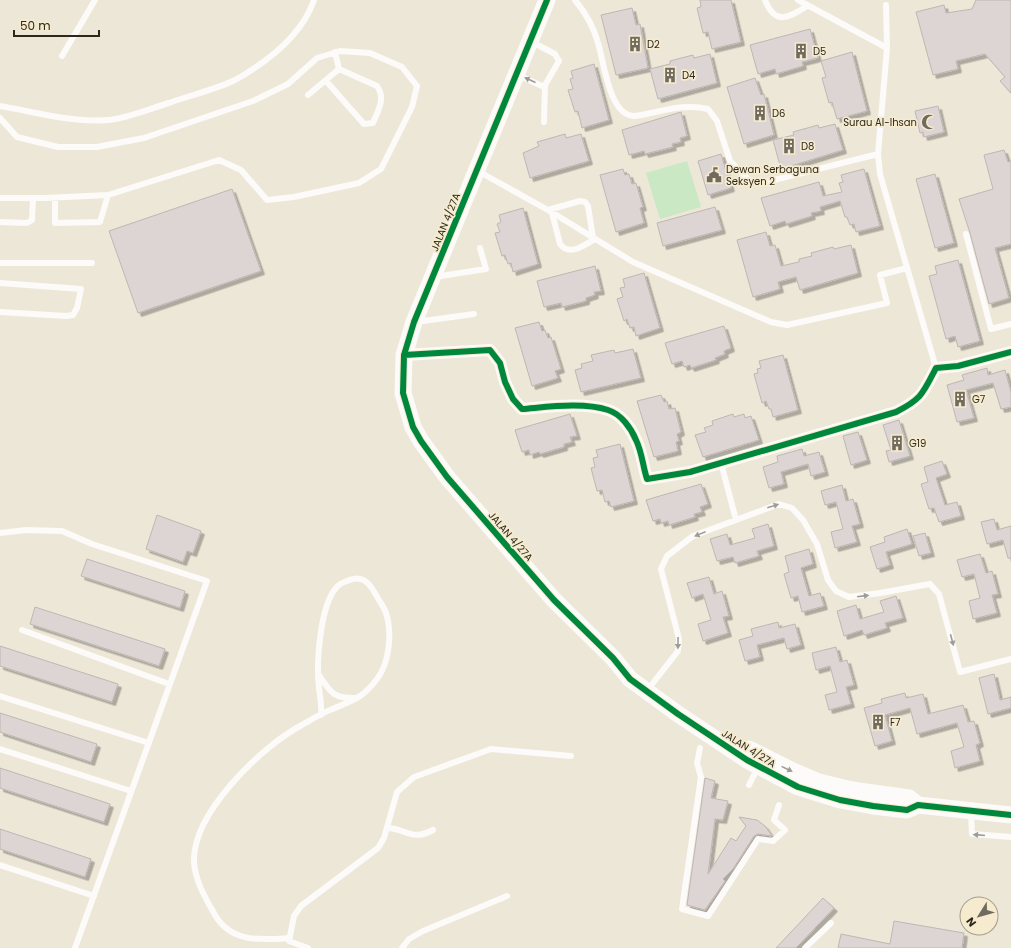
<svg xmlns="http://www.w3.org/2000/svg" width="1011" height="948" font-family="Poppins,sans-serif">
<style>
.green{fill:#c9e8c3}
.building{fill:#ddd5d3;stroke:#beb6b3;filter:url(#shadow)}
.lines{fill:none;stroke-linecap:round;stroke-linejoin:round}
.lane{stroke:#fcfbf9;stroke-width:6}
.street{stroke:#fcfbf9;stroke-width:12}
.secondary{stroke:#fcfbf9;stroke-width:17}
.cycleway-casing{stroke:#f6ebce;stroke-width:8}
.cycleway{stroke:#00873e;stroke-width:6}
.oneway{fill:#9e9c96}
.labels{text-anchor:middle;stroke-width:3.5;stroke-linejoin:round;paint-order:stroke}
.poi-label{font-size:10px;fill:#2c281d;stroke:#f6ebce;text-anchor:start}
.street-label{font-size:10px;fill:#2c281d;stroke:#f6ebce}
</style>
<defs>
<filter id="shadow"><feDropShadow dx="3.5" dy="3.5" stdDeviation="0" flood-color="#0004"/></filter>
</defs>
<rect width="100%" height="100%" fill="#ede7d7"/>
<path class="green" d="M687,161L701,207L660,219L646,173Z"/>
<path class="building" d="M700,0H731L741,42L712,49L708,32L703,33L697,8L701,7Z
M976,0H1011V93L1000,81L1005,77L985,54L956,61L958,69L933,75L916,12L944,5L946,13L972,9Z
M632,8L636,25L640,24L648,68L616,75L601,15Z
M810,29L818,58L802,62L803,66L776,74L775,69L758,74L750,45Z
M852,52L867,111L837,119L832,102L829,103L822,78L826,77L821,61Z
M710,54L717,83L658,99L650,69L670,64V61L693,55L694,58Z
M594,64L609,120L582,128L578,111L575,112L568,90L573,89L570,79L573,78L571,71Z
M755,78L761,95L764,94L774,135L744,144L727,87Z
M938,106L944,132L924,137L923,132L920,133L915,111Z
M681,112L687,136L680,138L681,142L672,144L673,147L645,154L644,151L629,155L622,130Z
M835,124L843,150L781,169L773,140L794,135L793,132L818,125L819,128Z
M565,134L566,138L581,134L589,161L530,178L523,153L539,146L537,142Z
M1004,150L1008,162L1011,161V244L995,248L1009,298L989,304L970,233L959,199L993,189L984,155Z
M721,154L731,188L708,195L698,161Z
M623,169L625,175L629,174L632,184L636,183L643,207L640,208L644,223L616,232L600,175Z
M864,169L880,226L856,232L854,224L850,225L847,217H845L840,201L820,207L821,211L811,213L812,216L786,224L785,221L770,226L761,198L819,182L823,196L842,192L839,183L843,182L841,175Z
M935,174L954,243L935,248L916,179Z
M232,189L261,271L138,313L109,231Z
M715,207L722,230L663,246L657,223Z
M523,208L538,264L513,272L511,263L508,264L505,255L502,256L495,233L500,232L497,224L501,222L499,215Z
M766,232L770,246L775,245L781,266L799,262V259L812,256L811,253L833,247L834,249L851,245L858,273L800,290L796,277L778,282L780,289L753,297L737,240Z
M958,260L980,341L958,347L955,336L946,339L929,276L937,274L935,266Z
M595,266L601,291L594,292L595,295L586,298V301L562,307L561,303L544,307L537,281Z
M644,273L660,328L636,336L634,327L630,328L627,319L624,321L617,299L623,297L620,288L625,287L623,279Z
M539,322L542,331L545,330L548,338L551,337L561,369L555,371L558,378L532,386L515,328Z
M724,326L731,348L724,351L725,354L715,358L716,360L691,368L690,365L684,367L682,361L672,364L665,343Z
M633,349L641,378L581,392L575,370L582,368L581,364L593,361L591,355L614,350L615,353Z
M783,355L798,410L773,417L771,409H769L766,401L762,403L754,374L758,373L757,369L761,368L759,361Z
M987,368L988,375L1005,370L1011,392V407L1001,409L993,383L966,390L974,418L957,422L947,385L964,380L962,375Z
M661,395L664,402L667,401L669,409L675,408L681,432L677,434L679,441L676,442L678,451L654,457L637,401Z
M570,414L577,436L570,437L572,442L564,444V447L540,454L539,452L530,455L529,450L522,452L515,430Z
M733,414L734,417L744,414L745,418L751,416L759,440L703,457L695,435L706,432L704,428L713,425L712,421Z
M899,420L910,456L889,462L886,451L891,450L883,425Z
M858,432L867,460L851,465L843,436Z
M620,444L634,501L611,507L609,501L605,502L602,490L597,491L591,468L595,467L593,458L598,457L596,450Z
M802,449L804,456L819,452L825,472L811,476L808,464L781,472L784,484L769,488L763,467L778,462L777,456Z
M942,461L947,474L936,478L945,505L957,502L961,516L939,522L934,508L929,509L921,484L928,482L924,467Z
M701,484L708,504L700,507L702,512L694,514L695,517L669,525L668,521L661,523L660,519L653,521L646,500Z
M842,485L846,501L853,499L860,524L852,526L857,542L835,548L831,532L843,529L836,502L825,505L821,491Z
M157,515L201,531L193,553L187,551L183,562L146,549Z
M994,519L997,530L1011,526V558H1008L1003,540L987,544L981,522Z
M768,524L774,546L757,551L759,556L735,563L733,557L717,561L710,539L727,534L730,545L755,538L752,529Z
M907,529L912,544L886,552L890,565L877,569L870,547L885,542L884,537Z
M925,533L931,553L919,556L913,536Z
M809,549L813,564L801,568L809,596L820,593L824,606L802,612L798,596L791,598L784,574L789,572L785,556Z
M980,554L986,573L992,571L998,594L992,595L997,613L973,619L969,601L980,598L974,574L962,577L957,560Z
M87,559L185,591L180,608L81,576Z
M709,577L714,594L722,591L729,616L723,617L728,633L703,641L698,624L711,620L703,594L692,598L687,583Z
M896,596L903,618L885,623L887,628L864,635L862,630L844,636L837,611L856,605L860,619L884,612L880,601Z
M35,607L165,649L159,666L30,624Z
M778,622L779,628L795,624L801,645L787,649L784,638L757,645L760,657L745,661L739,640L753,636L751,629Z
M0,646L118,684L112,702L0,666Z
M836,647L840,662L847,660L854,685L846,687L851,704L829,710L825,695L837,692L830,666L816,670L812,653Z
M994,674L1000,700L1011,697V708L988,714L979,678Z
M905,693L906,698L923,694L928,714L963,705L968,722L974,721L980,743L976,745L980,761L955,768L951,751L964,747L957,723L917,734L910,708L885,715L892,741L875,746L864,708L882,703L881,699Z
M0,713L97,744L91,762L0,732Z
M0,768L110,804L104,822L0,788Z
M705,778L715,781L711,798L728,801L723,820L715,819L708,874L731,838L736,841L746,826L739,817L757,820L765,826L772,836L758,834L754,836L733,869L723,879L725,881L705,910L687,905Z
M0,829L91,859L85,877L0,849Z
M823,898L834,908L796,948H776Z
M894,921L964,933L962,948H838L841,934L890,944Z"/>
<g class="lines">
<path class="lane" d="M575,0C585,12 594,28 598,43C604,62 609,114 633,116C638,116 646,114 651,113C670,109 689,104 708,109L717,121L730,161L750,181L762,183L878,154
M765,0C775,26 789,18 807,6
M798,0L887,48
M886,5L887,48L878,154L880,174L936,368
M62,56L95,0
M518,75L542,86L545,85L559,61L555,54L532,42
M326,81L364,124L373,123C378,110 386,99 377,86L339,69L335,52
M308,95L339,69
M0,106C36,112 71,123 108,120C125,119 152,108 169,103C188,96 217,89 235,80C267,62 302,35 314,0
M0,118L17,137L58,147H97L144,138L253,101L288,84L317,58L340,51L370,53L402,67L417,86L412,107L381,169L359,183L294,197L267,200L241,170L219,160L108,195L45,198H0
M544,122L545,85
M478,171L548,210L633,262L771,322L787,325L887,303L880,275L907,268
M55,198V223L100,222L108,195
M548,210L580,201L585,202L588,206L593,238
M552,213L560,244C570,257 584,245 595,239
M0,222L27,223L32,220L33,198
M966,234L991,329L1011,324
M0,263H92
M434,277L486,269L480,248
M0,283L81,289L77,308L73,315L66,316L0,312
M416,322L474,314
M721,463L736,520
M0,533L26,530L62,531L92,544L207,581L75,948
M22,630L169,684
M319,675C331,694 335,699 357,698
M653,683L678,651L679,639L661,569L667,556L693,536L779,504L792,508L803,520L817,544L828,580L836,591L849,597L880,593L930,584L939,594L960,672L1011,659
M0,696L149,743
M700,748L697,763L701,777L682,909L708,916L758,839L773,841L785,830L774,820L779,805
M0,749L131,791
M749,785L758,767
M971,813L972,834L1011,837
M387,828C406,828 411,842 433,830
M0,865L94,896
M289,938C262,940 231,943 215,915C206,899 195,881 194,862C192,814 260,748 300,726C309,721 320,714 330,710C353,700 361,700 377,679C390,662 392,632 386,613C384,607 379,601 376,595C369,582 362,574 347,581C344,582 338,585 336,588C320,606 316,664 319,688C320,697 322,705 321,715
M308,948L289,941L294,916L301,906L378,848L384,838L397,792L414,777L491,749L571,756
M402,948L409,939L423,931L507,896
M805,948L831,923"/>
<path class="street" d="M404,355L490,350L500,363L505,382L513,399L522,409C548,407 583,402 608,410C621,414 631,428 636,440C642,452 643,467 647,479L690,472L896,412C922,399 923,393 936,368L958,366L1011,352"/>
<path class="secondary" d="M547,0L414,322L404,355L403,393L413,427L421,441L447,477L506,545L554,600L613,658L630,679L678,714L747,760L798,787L840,800L873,806L907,810L918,805L1011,815
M749,749L793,771L819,782L852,790L909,798L918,805"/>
<g class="cycleway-casing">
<path id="cycleway" d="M547,0L414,322L404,355L403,393L413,427L421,441L447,477L506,545L554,600L613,658L630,679L678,714L747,760L798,787L840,800L873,806L907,810L918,805L1011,815
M404,355L490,350L500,363L505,382L513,399L522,409C548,407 583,402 608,410C621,414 631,428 636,440C642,452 643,467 647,479L690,472L896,412C922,399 923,393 936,368L958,366L1011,352"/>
</g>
<use href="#cycleway" class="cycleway"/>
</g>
<defs><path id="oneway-solid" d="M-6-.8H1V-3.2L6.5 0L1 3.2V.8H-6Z"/></defs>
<g class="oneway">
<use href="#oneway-solid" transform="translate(530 80) rotate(-156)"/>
<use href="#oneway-solid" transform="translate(773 506) rotate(-17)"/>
<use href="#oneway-solid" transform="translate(700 534) rotate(158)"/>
<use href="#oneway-solid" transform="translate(863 596) rotate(-7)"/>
<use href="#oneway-solid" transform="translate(952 640) rotate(75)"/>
<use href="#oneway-solid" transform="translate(678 643) rotate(91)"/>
<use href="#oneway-solid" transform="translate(787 769) rotate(26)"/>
<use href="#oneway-solid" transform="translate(979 835) rotate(-175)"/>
</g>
<defs>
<g id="building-bare" transform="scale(1.2)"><path d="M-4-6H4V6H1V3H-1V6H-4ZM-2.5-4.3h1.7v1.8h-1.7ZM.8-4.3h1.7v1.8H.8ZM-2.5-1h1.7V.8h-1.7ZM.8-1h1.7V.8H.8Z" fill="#706b5e" stroke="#f6ebce" stroke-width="2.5" paint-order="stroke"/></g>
<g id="mosque-bare" transform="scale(1.2)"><path d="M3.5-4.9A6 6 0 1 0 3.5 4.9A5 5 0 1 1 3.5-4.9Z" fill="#706b5e" stroke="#f6ebce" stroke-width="2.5" paint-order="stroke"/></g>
<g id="civic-bare" transform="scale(1.2)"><path d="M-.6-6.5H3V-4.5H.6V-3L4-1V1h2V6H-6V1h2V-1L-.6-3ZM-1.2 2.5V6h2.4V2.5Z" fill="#706b5e" stroke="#f6ebce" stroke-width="2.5" paint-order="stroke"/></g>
</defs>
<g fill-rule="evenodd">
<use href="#building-bare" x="635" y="44"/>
<use href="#building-bare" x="801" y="51"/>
<use href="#building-bare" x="670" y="75"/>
<use href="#building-bare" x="760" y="113"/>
<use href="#mosque-bare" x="929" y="122"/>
<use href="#building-bare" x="789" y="146"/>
<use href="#civic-bare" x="714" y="175"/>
<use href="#building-bare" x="960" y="399"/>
<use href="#building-bare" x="897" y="443"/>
<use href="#building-bare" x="878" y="722"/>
</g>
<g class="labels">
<g class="poi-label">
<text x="647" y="48">D2</text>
<text x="813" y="55">D5</text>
<text x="682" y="79">D4</text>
<text x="772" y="117">D6</text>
<text x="917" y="126" text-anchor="end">Surau Al-Ihsan</text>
<text x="801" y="150">D8</text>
<text x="726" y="173">Dewan Serbaguna<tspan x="726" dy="12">Seksyen 2</tspan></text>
<text x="972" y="403">G7</text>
<text x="909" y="447">G19</text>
<text x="890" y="726">F7</text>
</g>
<g class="street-label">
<text transform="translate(445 222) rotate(-68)" y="4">JALAN 4/27A</text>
<text transform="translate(511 536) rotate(49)" y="4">JALAN 4/27A</text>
<text transform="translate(749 748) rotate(32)" y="4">JALAN 4/27A</text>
</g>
</g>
<g transform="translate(979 916) rotate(233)"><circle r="19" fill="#f6ebce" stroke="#a59d87"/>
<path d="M0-3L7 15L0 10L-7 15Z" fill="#706b5e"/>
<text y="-6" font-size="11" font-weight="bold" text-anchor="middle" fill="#2c281d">N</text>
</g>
<path d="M14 30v6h85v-6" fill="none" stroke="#2c281d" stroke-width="2"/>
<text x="20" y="30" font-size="12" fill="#2c281d" stroke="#f6ebce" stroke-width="3" paint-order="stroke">50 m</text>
</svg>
